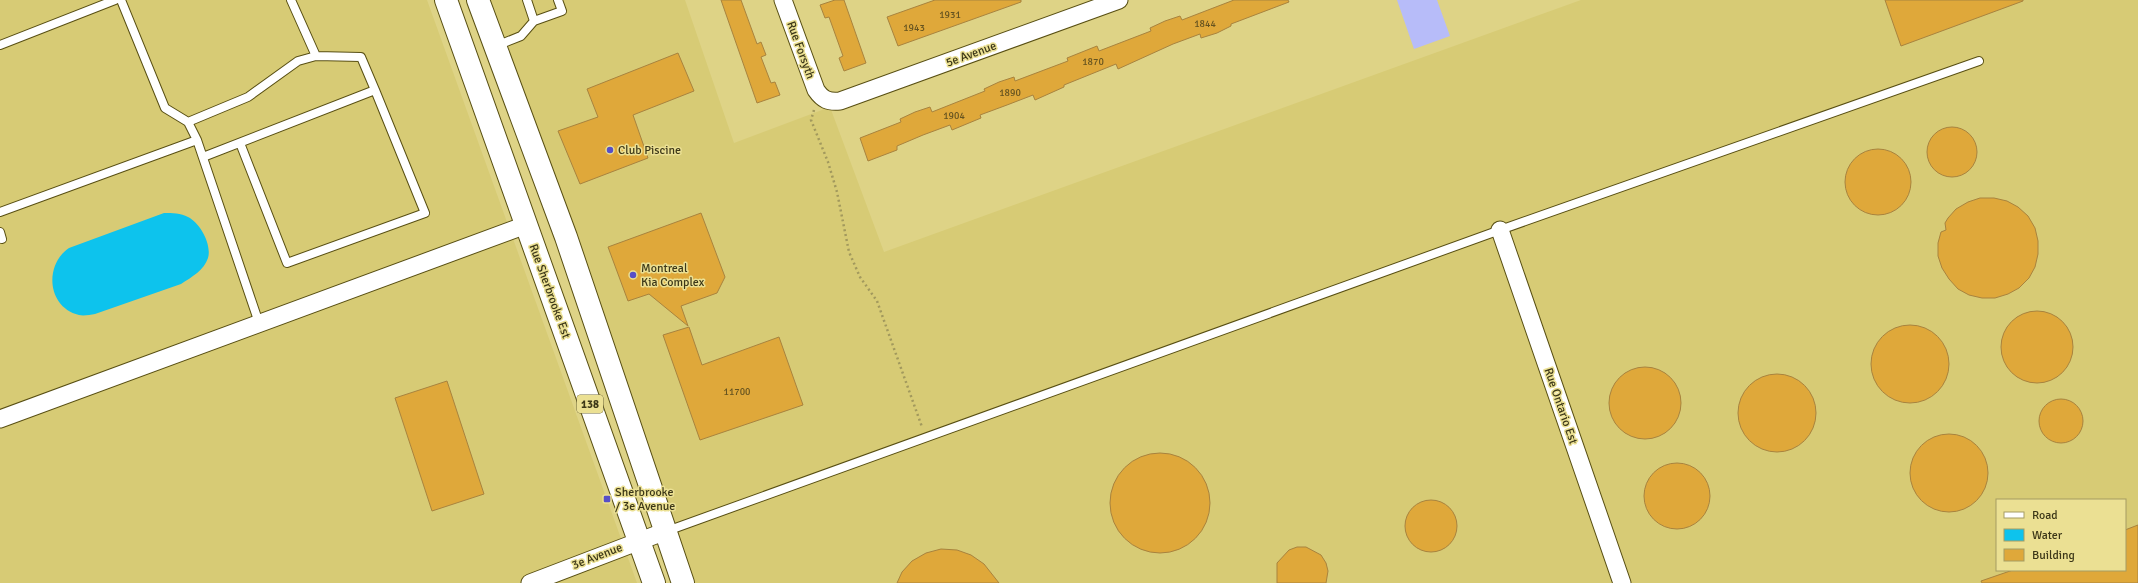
<svg xmlns="http://www.w3.org/2000/svg" width="2138" height="583" font-family="Signika,sans-serif">
<style>
.built{fill:#d7cb75;fill-rule:evenodd}
.green{fill:#b7bcf9}
.water{fill:#0dc3ed}
.building{fill:#dfa83a;stroke:#a8833e}
.lines{fill:none;stroke-linecap:round;stroke-linejoin:round}
.lane-casing{stroke:#584f13;stroke-width:10}
.street-casing{stroke:#584f13;stroke-width:19}
.primary-casing{stroke:#584f13;stroke-width:24}
.path{stroke:#a2995d;stroke-width:2.5;stroke-dasharray:2 3;stroke-linecap:butt}
.lane{stroke:#fff;stroke-width:8}
.street{stroke:#fff;stroke-width:17}
.primary{stroke:#fff;stroke-width:22}
.poi-dot{fill:#574fc7;stroke:#ebe093;stroke-width:1.5}
.labels{text-anchor:middle;stroke-width:3;stroke-linejoin:round;paint-order:stroke}
.number-label{font-size:10px;fill:#655320}
.shield{fill:#ebe093;stroke:#706a3d;stroke-width:1}
.shield-label{font-size:11px;font-weight:bold;fill:#3c3718}
.street-label{font-size:12px;fill:#3c3718;stroke:#ebe093}
.poi-label{font-size:12px;fill:#3c3718;stroke:#ebe093;text-anchor:start}
</style>
<rect width="100%" height="100%" fill="#ded386"/>
<path class="built" d="M0,0H427L637,583H0Z
M482,0H685L734,143L830,107L884,252L1581,0H2138V583H690ZM1997,500H2125V570H1997Z"/>
<path class="green" d="M1397,0H1437L1450,36L1414,49Z"/>
<path class="water" d="M164,213C172,213 181,213 188,217C200,223 212,244 208,258C204,270 192,277 181,284L95,314C90,315 83,316 79,315C47,307 44,265 69,248Z"/>
<path class="building" d="M721,0H741L757,44L761,42L766,55L761,57L771,83L775,82L780,95L757,103Z
M835,0H844L866,63L844,71L839,58L843,56L829,17L825,18L820,5Z
M935,0H1021V2L898,46L887,17Z
M1234,0H1288L1289,2L1231,24V26L1217,33L1201,38L1200,34L1173,44L1118,69L1116,64L1064,85V87L1035,100L1033,95L1007,105L980,115L981,118L952,130L950,125L923,135L897,146V150L868,161L860,138L901,122L900,119L915,112L930,107L932,112L985,91L984,89L999,82L1014,77L1015,81L1068,61L1067,58L1097,46L1099,51L1151,31L1150,28L1165,21L1180,16L1182,20Z
M1885,0H2023V1L1901,46Z
M678,53L694,91L633,115L648,158L580,184L558,131L598,117L587,89Z
M1927 152a25 25 0 1 1 50 0a25 25 0 1 1-50 0Z
M1845 182a33 33 0 1 1 66 0a33 33 0 1 1-66 0Z
M1980,198H1994L2007,201L2018,207L2028,216L2035,228L2038,241V254L2035,267L2029,278L2019,288L2008,294L1995,298H1982L1969,295L1958,289L1949,279L1942,268L1938,256V243L1941,232L1946,230L1945,223L1948,218L1956,209L1968,202Z
M701,213L725,277L717,293L681,306L688,326L649,294L628,301L608,247Z
M2001 347a36 36 0 1 1 72 0a36 36 0 1 1-72 0Z
M1871 364a39 39 0 1 1 78 0a39 39 0 1 1-78 0Z
M689,327L702,365L779,337L803,405L700,440L663,335Z
M1609 403a36 36 0 1 1 72 0a36 36 0 1 1-72 0Z
M1738 413a39 39 0 1 1 78 0a39 39 0 1 1-78 0Z
M447,381L484,494L432,511L395,398Z
M2039 421a22 22 0 1 1 44 0a22 22 0 1 1-44 0Z
M1910 473a39 39 0 1 1 78 0a39 39 0 1 1-78 0Z
M1110 503a50 50 0 1 1 100 0a50 50 0 1 1-100 0Z
M1644 496a33 33 0 1 1 66 0a33 33 0 1 1-66 0Z
M1405 526a26 26 0 1 1 52 0a26 26 0 1 1-52 0Z
M2138,525V583H1982L1981,581L2013,570H2125V530Z
M1297,547H1306L1321,555L1326,563L1328,571L1326,583H1277V563L1289,550Z
M941,549L957,550L971,555L984,564L999,583H897L902,572L912,561L926,553Z"/>
<g class="lines">
<g class="lane-casing">
<path id="lane" d="M121,0L165,108L188,122L197,140L259,323
M291,0L316,56L361,57L375,90
M534,21L562,11L558,0
M0,45L115,0
M496,46L521,36L534,21L527,0
M188,122L248,97L298,61L316,56
M203,157L375,90L425,213L287,263L240,143
M0,212L197,140
M0,232L2,239
M667,531L1500,230L1979,61"/>
</g>
<g class="street-casing">
<path id="street" d="M783,0L816,90C823,100 828,102 840,101L1119,0
M1500,230L1622,583
M0,419L526,225
M530,583L666,531"/>
</g>
<g class="primary-casing">
<path id="primary" d="M446,0L654,583
M478,0L566,237L683,583"/>
</g>
<path class="path" d="M814,110L811,120L828,162L837,192L849,252L860,277L877,301L922,427"/>
<use href="#lane" class="lane"/>
<use href="#street" class="street"/>
<use href="#primary" class="primary"/>
</g>
<g class="poi-dot">
<circle cx="610" cy="150" r="4"/>
<circle cx="633" cy="275" r="4"/>
<rect x="603" y="495" width="8" height="8" rx="2"/>
</g>
<g class="labels">
<g class="number-label">
<text x="950" y="18">1931</text>
<text x="1205" y="27">1844</text>
<text x="914" y="31">1943</text>
<text x="1093" y="65">1870</text>
<text x="1010" y="96">1890</text>
<text x="954" y="119">1904</text>
<text x="737" y="395">11700</text>
</g>
<rect class="shield" x="577" y="395" width="26" height="18" rx="3"/>
<g class="shield-label">
<text x="590" y="408">138</text>
</g>
<g class="street-label">
<text transform="translate(801 50) rotate(70)" y="4">Rue Forsyth</text>
<text transform="translate(971 54) rotate(-20)" y="4">5e Avenue</text>
<text transform="translate(550 291) rotate(70)" y="4">Rue Sherbrooke Est</text>
<text transform="translate(1561 406) rotate(71)" y="4">Rue Ontario Est</text>
<text transform="translate(597 556) rotate(-21)" y="4">3e Avenue</text>
</g>
<g class="poi-label">
<text x="618" y="154">Club Piscine</text>
<text x="641" y="272">Montreal<tspan x="641" dy="14">Kia Complex</tspan></text>
<text x="615" y="496">Sherbrooke<tspan x="615" dy="14">/ 3e Avenue</tspan></text>
</g>
</g>
<rect x="1996" y="499" width="130" height="72" fill="#ebe093" stroke="#a59c62"/>
<rect x="2004" y="512" width="20" height="6" fill="#ffffff" stroke="#a59c62"/>
<text x="2032" y="519" font-size="12" fill="#3c3718">Road</text>
<rect x="2004" y="529" width="20" height="12" fill="#0dc3ed" stroke="#a59c62"/>
<text x="2032" y="539" font-size="12" fill="#3c3718">Water</text>
<rect x="2004" y="549" width="20" height="12" fill="#dfa83a" stroke="#a59c62"/>
<text x="2032" y="559" font-size="12" fill="#3c3718">Building</text>
</svg>
